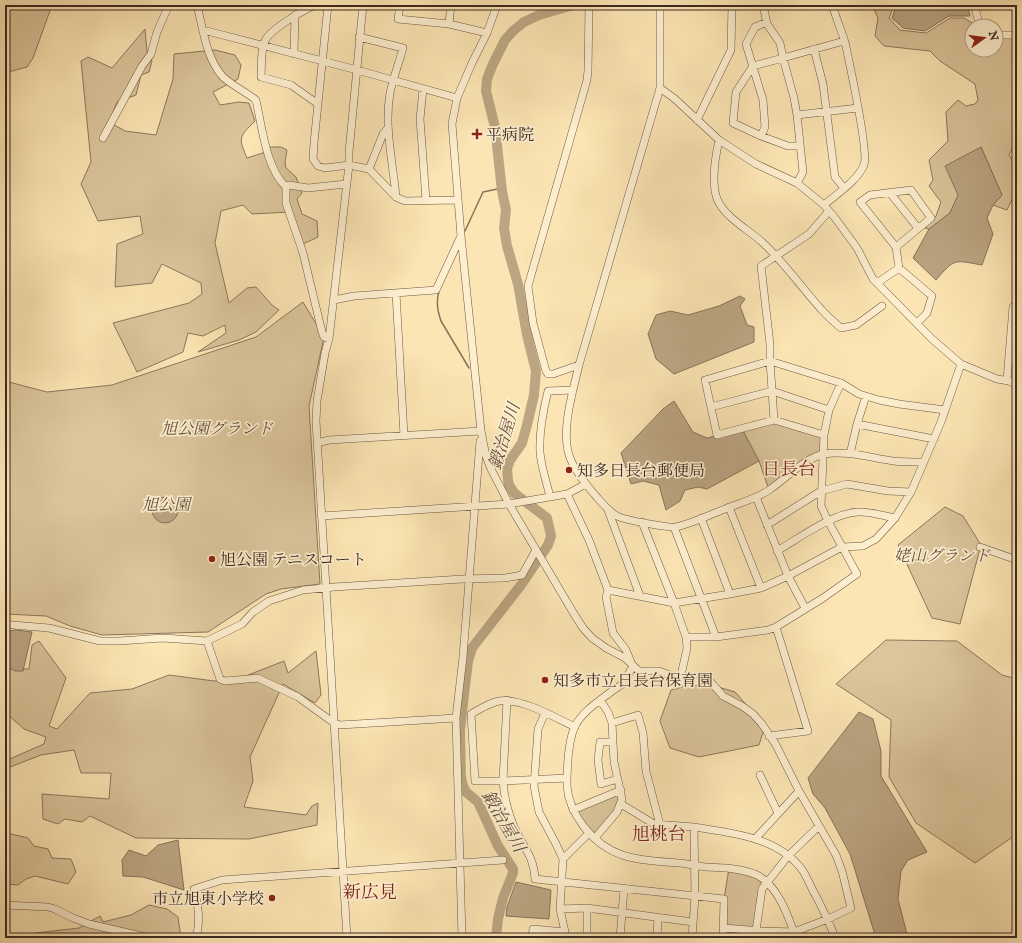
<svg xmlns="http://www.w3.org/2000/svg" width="1022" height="943" font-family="'IM FELL English','Noto Serif JP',serif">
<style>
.green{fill:#dbc59b;stroke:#8c775e}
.water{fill:#bba582;stroke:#88735b}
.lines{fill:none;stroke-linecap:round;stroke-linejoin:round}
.stream{stroke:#88735b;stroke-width:1.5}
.river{stroke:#bba582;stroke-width:10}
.minor-casing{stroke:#6c5845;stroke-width:8}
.minor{stroke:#fdeece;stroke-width:7}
.poi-dot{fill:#8f2418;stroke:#fdeece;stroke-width:1.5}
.labels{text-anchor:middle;stroke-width:3.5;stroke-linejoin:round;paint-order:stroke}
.poi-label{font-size:16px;fill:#3c2920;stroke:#fdeece;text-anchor:start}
.park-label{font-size:16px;font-style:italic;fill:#64503f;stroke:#fdeece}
.water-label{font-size:17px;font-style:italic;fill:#624e3d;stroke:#fdeece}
.quarter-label{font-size:18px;fill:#7a1f14;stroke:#fdeece}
</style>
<rect width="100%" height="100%" fill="#fce5b4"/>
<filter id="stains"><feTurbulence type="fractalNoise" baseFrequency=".005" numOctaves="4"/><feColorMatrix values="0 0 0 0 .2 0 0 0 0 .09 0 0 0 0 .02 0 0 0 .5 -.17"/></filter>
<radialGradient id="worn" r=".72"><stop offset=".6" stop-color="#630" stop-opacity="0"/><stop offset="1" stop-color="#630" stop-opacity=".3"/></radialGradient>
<path class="green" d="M5,5H8L10,8L22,5H52L33,58L27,67L5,73Z
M872,5H903L893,8L889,18L900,30L926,33L950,18H964L977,26H972V50H996V35L1017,39V138L1009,155L1013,162H1017V193L1013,197L1007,210L993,205L1002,195L981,147L950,213L929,229L925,228L936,216L941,202L929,186L933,180L929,160L948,141L946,112L958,100L966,106L975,104L978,100L975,84L940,61L930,51L884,46L875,36L878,18Z
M145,29L147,52L152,61L149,72L141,75L136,95L117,102L109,122L125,131L156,135L173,79L174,54L215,50L235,55L241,65L238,79L213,92L220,105L239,102L249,103L255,121C239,137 238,137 247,158L266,152L270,147H281L287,150L285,162L286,168L296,177L302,193L297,199L302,214L317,221L318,237L303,244L291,212L252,214L243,205L221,211L215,243L229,303L247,288L256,287L272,305L279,310L256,332L239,340L198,352L226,333L225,325L203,336L188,333L183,352L137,372L113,323L189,303L202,294L201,283L162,264L152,283L115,287L117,244L143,234L140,216L98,221L81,184L91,162L81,61L88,57L112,68Z
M303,302L324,337L309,406L320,584L281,589L266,594L208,632L102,635L70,626L46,616L5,614V381L47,392L112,385L256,337Z
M774,420L824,435V455L769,490L759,461L742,429Z
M945,507L963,516L981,545L960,624L932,618L898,545Z
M886,640L957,641L1002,675L1017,679V834L975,863L916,823L889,777L891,720L836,684Z
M39,641L66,678L49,726L57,729L90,693L132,689L169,675L214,681L243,677L284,661L288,673L316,651L321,695L315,703L283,684L250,757L253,781L244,807L306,815L312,806L318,803L317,825L249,839L136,838L90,816L82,822L65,819L58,824L43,819L42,794L109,799L111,773H81L74,750L41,755L5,769V761L44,744L46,737L24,729L7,714L5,716V669H29L32,645Z
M701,682L735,692L765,726L759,745L699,757L670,748L660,721L671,690Z
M621,790L622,799L600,833L593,832L573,810Z
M7,833L28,838L34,846L48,849L52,858L71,859L76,872L68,884L35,876L26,879L18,885L5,884V838Z
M729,868L744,870L767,883L756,931L723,928L724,899Z
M149,905L167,909L178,917L181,938H162L151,936L152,938H24L35,933L79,928L100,916L103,922L131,915Z"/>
<path class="water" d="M910,5H967L970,16H949L925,31L903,28L892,18L895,9Z
M981,147L1002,195L993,205L987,218L993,234L982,265C954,260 955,258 936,280L913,258L929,229L950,213L958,195L945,166Z
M740,296L745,299L740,306L747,325L754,327V342L674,374L656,359L648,334L656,315L670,311L688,315L719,306Z
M674,401L693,432L707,438L742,429L759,461L707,489L698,487L685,490L680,501L666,510L659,485L643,481L631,484L621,453L663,409Z
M152 510a13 13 0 1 1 26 0a13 13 0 1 1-26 0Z
M15,630L32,632L23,671H15L5,665V632Z
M859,712L873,719L881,751V776L927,852L908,860L901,871L898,899L908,938H876L850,854L825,808L813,794L808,778Z
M178,840L184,890L143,877L123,876L122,860L129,850L146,856L158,845Z
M516,882L551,890L549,919L506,916L507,907Z"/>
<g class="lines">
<path class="stream" d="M465,231L483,192L502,188
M439,291C436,301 437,310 441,321L469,368"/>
<path class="river" d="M496,938L498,919L503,898L513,873V869L498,846L478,802L466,792L463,786L461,777L460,730L464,694L468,661L472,648L521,585L548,545L551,536L547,518L514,493L509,485L508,480L507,469L510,460L522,443L527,425L534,395L536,371L527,335L518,284L507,246L504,228L506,210L502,191L495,127L486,91L487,79L493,64L505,40L513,31L524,22L539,15L573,5"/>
<g class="minor-casing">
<path id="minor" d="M197,5C203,29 206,58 223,77C233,86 246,92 256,100C262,127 266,168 286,187V203L303,253L322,332L324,337L329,339
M318,5C306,7 272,29 266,39C260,49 262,65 261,77L291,85L318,104
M328,5L314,143L313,159L318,166L325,168L349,165L369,169L396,197L405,201L457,200
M400,5L398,19L449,24L487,33
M497,5L487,33L472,63L457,98L452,124L461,236L481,431L486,456L491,469L509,504L574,614L583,628L592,638L606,648L625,658L639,671H659L670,675L684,682L710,681L723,696L742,706L753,714L762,724L776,745L799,791L836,855L842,871L851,908L828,919L794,932L762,931L723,928
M660,5V88L579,365C573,391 561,429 569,455C574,470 585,483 595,495C602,503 608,511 617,516C624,520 669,528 676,527C693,523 709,515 725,509C739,503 756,499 769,490C787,478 803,459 824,454C847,450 871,458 893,461C903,462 913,462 923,462
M763,5L767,24L780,43L783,58L844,41
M974,5L980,26
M767,22L755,27L746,44L763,100L765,127L761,136L788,146H800
M449,24L451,5
M204,31H207L357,70L457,98
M996,35H1012L1017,40
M359,37L403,48C399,63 393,78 390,93C384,127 393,163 396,197
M814,49L823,84L835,177L844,188
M294,54L295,15
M660,88L675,99L719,140L756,164L797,183L824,205L835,218L857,248L873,279L932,339L961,364L997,379L1009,381L1017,385
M423,89L420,119L426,200
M697,120L731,50L732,5
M761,136L733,123L736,92L753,66L783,58L794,98L797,115
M103,138L142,66L151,54L157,32L169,5
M719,140C715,158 710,187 719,203C729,220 749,230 762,242C784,262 801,287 821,309C827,316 834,322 841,328L856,325L882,306
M369,169L383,134L388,128
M797,183L803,172L797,115L858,108
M286,187L289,185L308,188L346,184
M890,193L918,228
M824,205C837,194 857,181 864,165C869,152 849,61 845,42C841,30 836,17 832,5
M896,247L931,218L911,190L870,195L860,202L896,247L899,268L932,296L927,313L917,323
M877,283L899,268
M396,293L404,436
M334,300L354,296L436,290L461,236
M579,365L553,374H548L546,371L533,323L528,286L587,80L588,71L589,6L590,5
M1007,380L1013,307H1017
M711,407L772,391L829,410
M774,420L770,361V344L761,266L809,234L829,211
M857,424L934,439
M824,435L774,420L717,435L705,380L770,361L841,383L859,394L879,400L899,404L945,410
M317,443L329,440L481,431
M850,454L857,424L866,396
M567,494L589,540L608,590L674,603L730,594L761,588L788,576L842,547L863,546L876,539L895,518L911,492L941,422L961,364
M550,497C547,483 541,467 540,452C539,431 543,411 548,391L573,390
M756,497L788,576L805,608
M729,507L761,588
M608,510L640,596
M321,516L509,504L567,494L586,484
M701,518L730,594
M642,522L674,603L686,637L687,648L680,680
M767,525L821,491L847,484L888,491L911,492
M674,527L716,637
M980,547L1017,560
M777,551C799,538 833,513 858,512C870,511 883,516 895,518
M608,590L606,597L613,633L626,650L631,662
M5,623L12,625L49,628L100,641H119L163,638L207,641L242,624L253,612L269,601L303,590L334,587L463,579L505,578L522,575L536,550
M686,637H716L768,630L776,627L823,598L857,574L828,521L821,506L824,435L829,410L841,383
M207,641L220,679L225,681L258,678L264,681L298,697L334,723L340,725L456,718
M633,666C630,671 627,677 624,682C621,686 616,688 612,691C598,702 583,711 575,726C568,741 567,770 567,786C568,802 575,815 584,827C611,861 641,860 679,863C689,864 697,866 706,867C723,868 741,868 757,875C779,887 788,916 796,938
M507,700L503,781H475L471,714C480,709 489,703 499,701C520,697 556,718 575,727
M545,713L538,729L534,786L539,812L556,844L563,859L560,909L565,932V938
M612,723L638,715L643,733L646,771L660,825
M769,736L808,731L776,627
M613,742H600L598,760L601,784L618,779
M760,775L778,813
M567,778L503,781C504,797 508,812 514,827C523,847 534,856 535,879L724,899L723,938
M621,804L654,824L694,827
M573,810L621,790
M595,838L617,812L622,799L614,762L612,723L608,712L600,700
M755,839L799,791
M563,859L589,833
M5,905L48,907L55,909L73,918L89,924L150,938
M560,909L587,908L693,922
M756,931L762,889L788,856L819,826
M196,938C201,921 198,905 194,889L222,880L503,860
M347,938L316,421L317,401L325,353L329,339L349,165V152L363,5
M462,938L456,718L463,657L480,441
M532,938L533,929L565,932
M587,938V908
M620,938L624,888
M657,938L658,917
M692,938L695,896L694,827C732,833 779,837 803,871C808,879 811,888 816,896C823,910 830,923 835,938"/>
</g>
<use href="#minor" class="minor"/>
</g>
<g class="poi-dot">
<path d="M475 128h4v4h4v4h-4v4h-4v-4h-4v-4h4z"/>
<circle cx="569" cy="470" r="4"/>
<circle cx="212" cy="559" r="4"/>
<circle cx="545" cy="680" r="4"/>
<circle cx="272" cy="898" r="4"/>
</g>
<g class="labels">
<g class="poi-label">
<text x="486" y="140">平病院</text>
<text x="577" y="476">知多日長台郵便局</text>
<text x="220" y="565">旭公園 テニスコート</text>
<text x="553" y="686">知多市立日長台保育園</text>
<text x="264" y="904" text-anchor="end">市立旭東小学校</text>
</g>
<g class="park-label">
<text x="217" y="434">旭公園グランド</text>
<text x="166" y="510">旭公園</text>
<text x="942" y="561">姥山グランド</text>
</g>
<g class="water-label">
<text transform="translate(504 436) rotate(-73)" y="6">鍛治屋川</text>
<text transform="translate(504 821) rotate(60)" y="6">鍛治屋川</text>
</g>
<g class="quarter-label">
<text x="789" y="475">日長台</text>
<text x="659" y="840">旭桃台</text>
<text x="370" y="898">新広見</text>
</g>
</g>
<rect width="1022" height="943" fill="none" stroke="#fce5b4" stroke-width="20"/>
<rect x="6" y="6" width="1010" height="931" fill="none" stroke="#3c2920" stroke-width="2"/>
<rect x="10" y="10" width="1002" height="923" fill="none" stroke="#3c2920"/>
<g transform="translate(984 38) rotate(76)"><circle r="19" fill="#fdeece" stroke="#b09f88"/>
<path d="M0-3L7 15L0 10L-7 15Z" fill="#8f2418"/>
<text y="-6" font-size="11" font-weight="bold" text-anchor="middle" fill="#3c2920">N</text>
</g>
<rect width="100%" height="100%" filter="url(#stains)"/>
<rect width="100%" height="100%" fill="url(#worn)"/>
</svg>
